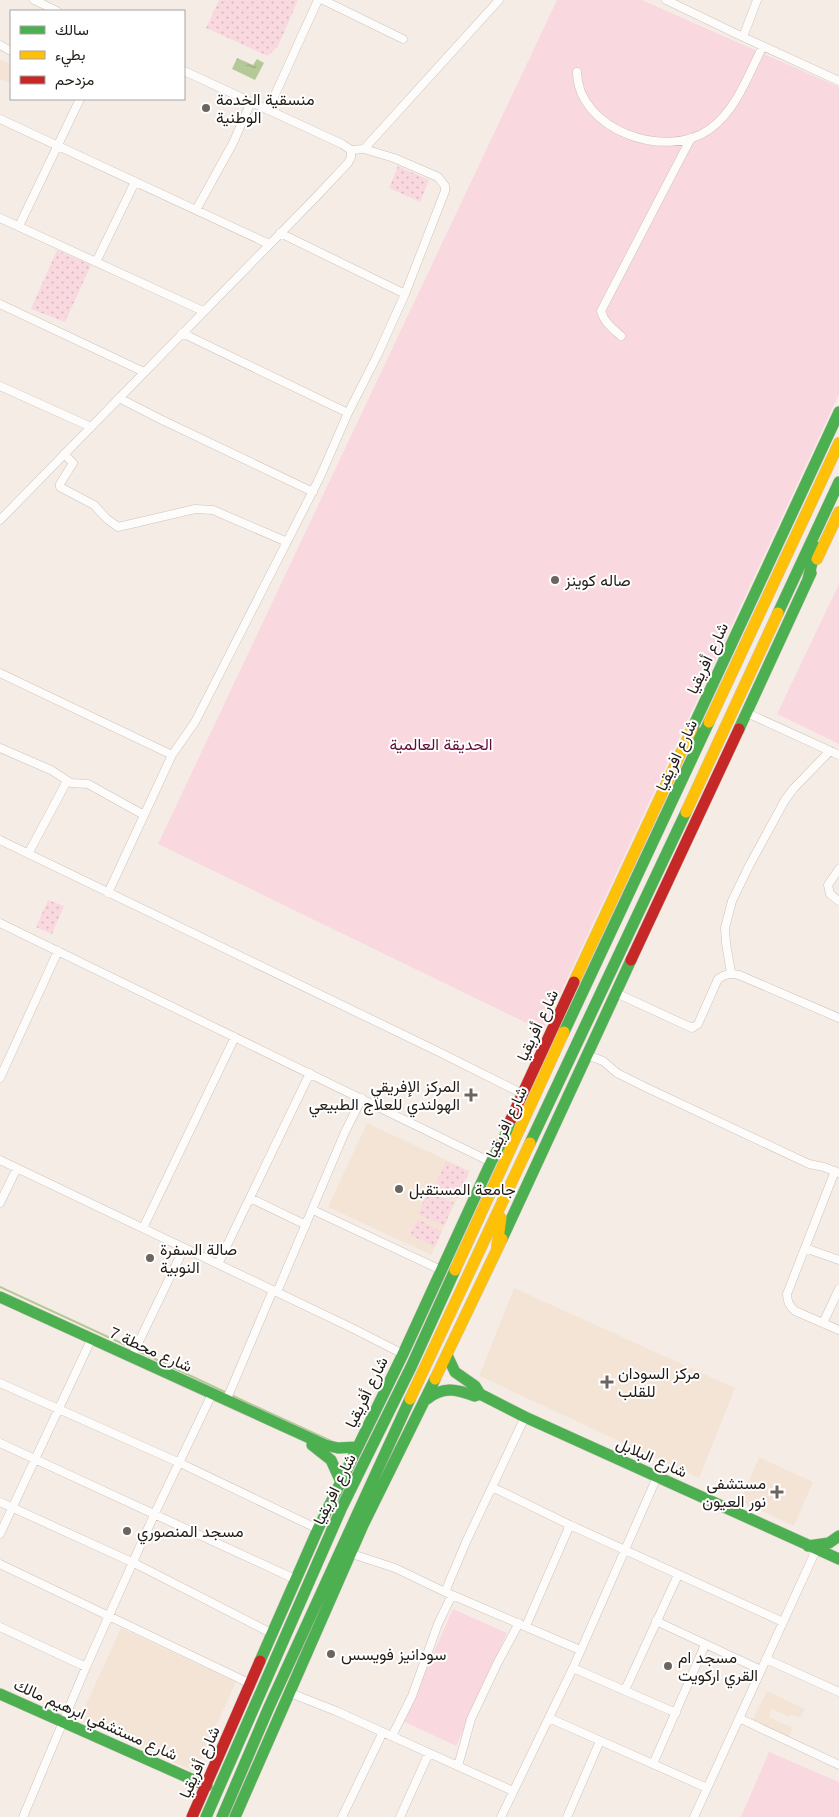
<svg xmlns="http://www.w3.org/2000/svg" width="839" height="1817" font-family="Helvetica,Vazirmatn,sans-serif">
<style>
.built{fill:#f4e4d6}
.grass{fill:url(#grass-dots)}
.green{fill:#fad8e0}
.water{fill:url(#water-ripples)}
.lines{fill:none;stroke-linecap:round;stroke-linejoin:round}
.stream{stroke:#b5c897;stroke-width:2}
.street-casing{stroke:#cac3bd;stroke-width:9}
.fast-casing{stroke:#cac3bd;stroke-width:12}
.slow-casing{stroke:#cac3bd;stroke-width:12}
.jam-casing{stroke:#cac3bd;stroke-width:12}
.street{stroke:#fefcfb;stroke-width:8}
.fast{stroke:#4caf50;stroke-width:11}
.slow{stroke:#ffc107;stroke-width:11}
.jam{stroke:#c62828;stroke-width:11}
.poi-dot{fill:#6c655f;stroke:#fff;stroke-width:2}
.labels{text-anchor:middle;stroke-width:4;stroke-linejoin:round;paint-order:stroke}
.poi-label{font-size:16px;fill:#221c17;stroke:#fff;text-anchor:start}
.street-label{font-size:16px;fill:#221c17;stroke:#fff}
.park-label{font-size:16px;fill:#630b39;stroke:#fff}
</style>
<defs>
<pattern id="grass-dots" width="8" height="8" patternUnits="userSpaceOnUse" patternTransform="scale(1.25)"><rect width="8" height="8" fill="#fad8e0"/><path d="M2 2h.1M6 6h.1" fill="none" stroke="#d6b9bf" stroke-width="1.8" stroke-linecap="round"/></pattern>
<pattern id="water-ripples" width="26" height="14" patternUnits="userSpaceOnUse" patternTransform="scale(1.25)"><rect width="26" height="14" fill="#b5c897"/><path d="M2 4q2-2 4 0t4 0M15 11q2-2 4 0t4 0" fill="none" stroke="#9bab81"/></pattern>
</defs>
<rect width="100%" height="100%" fill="#f5ede5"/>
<path class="built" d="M0,59L11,64V83L0,79Z
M367,1123L470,1171L431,1255L328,1207Z
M514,1288L735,1388L699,1478L479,1376Z
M759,1457L813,1482L794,1526L740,1501Z
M121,1628L236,1682L195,1772L79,1720Z
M767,1691L805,1709L800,1718L790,1714L789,1717L772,1709L769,1717L793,1728L788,1738L752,1721Z"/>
<path class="grass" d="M219,0H298L278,46L268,56L206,28Z
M398,166L429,180L420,202L389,188Z
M57,250L91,265L65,322L31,309Z
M48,900L64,906L52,934L36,927Z
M446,1161L469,1172L458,1198L434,1187Z
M428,1191L454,1203L444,1226L418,1214Z
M417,1219L442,1231L435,1247L410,1235Z"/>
<path class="green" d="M557,0H642L839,87V394L543,1031L158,844Z
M839,584V744L777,714Z
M453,1609L507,1633L456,1746L403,1721Z
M769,1752L839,1782V1817H741Z"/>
<path class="water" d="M237,58L253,65L257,59L264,63L255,80L232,69Z"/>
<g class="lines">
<path class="stream" d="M0,1287L134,1349
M138,1351L227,1393
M231,1395L331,1441"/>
<g class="street-casing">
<path id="street" d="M34,0L57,11
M323,0L403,39
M666,0L743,37L839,81
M743,37L757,0
M0,45L11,51
M577,72C578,130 666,161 710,129C737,109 748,75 763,46
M268,110L318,0
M0,119L269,244
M364,149L499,0
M196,210L233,143L251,102
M0,218L203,311
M19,226L80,99
M280,233L405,294
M96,262L135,182
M0,304L144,372
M182,333L348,413
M621,336C612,328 604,322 601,311L691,138
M0,386L91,427
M119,398L160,419L313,492
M64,454L73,463L60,484V487L94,505L107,519L118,527L195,509L213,510L287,542
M0,520L316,197L348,163L351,157V150
M0,673L172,755
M745,712L839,755
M0,748L51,770L71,783L88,784L144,815
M0,840L439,1052L523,1094
M28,854L67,781
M839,869L828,885L830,894L839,901
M108,893L172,755L195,722L320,477L348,413L377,356L405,294L445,191V186L438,177L394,158L364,149L351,150L342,144L184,71
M0,923L491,1162
M731,973L726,943L725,928L732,901L749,866L785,800L794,788L830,751
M616,993L692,1028L698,1024L718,979C725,974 730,973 739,975L839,1018
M587,1055L603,1061L617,1073L645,1087L809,1164L824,1167L839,1173
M0,1078L58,951
M0,1160L354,1329L403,1354
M835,1171L787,1294C787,1301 789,1306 795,1311L839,1330
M250,1198L306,1225
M0,1203L17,1168
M313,1210L441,1270
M143,1228L235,1037
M805,1248L839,1260
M218,1264L310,1073
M277,1292L345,1132L362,1098
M823,1323L839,1289
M131,1358L184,1248
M0,1383L180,1463L318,1529
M226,1401L273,1290
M0,1443L297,1580
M492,1487L570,1525L783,1622
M0,1502L134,1563L273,1634
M0,1534L91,1340
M352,1554L395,1568L445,1592L580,1650
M0,1564L251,1684
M445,1592L466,1542L525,1417
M656,1621L761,1670
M526,1626L570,1525
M0,1627L86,1667
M766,1659L839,1692
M573,1668L676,1713
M625,1690L678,1575
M290,1693L336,1711L513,1791
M549,1718L707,1788
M739,1718L839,1765
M392,1736L412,1696L438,1624L452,1595
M653,1764L705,1645
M458,1766L471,1719L497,1664L519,1623
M23,1817L86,1667L154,1515L212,1394
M342,1817L383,1732
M400,1817L429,1753
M501,1817L573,1668L657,1477
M567,1817L600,1741
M694,1817L816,1550"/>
</g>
<g class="fast-casing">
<path id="fast" d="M808,579L816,547
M778,613L839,482
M692,729L839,412
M739,729L811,573
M683,748L703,732
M564,1032L709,722
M530,1143L686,812
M502,1239L631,960
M0,1297L325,1445L338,1448L357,1447
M447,1355L455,1372L475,1386L480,1394L525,1417L839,1559
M427,1399C443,1386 456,1389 475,1396L480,1394
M312,1445L331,1460L341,1482
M808,1546L829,1543L839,1536
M260,1661L318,1529L403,1354L491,1162L505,1136L511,1119
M0,1694L207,1786
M206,1817L342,1507L411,1367L455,1270
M222,1817L269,1707L410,1399
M235,1817L363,1525L435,1379"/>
</g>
<g class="slow-casing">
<path id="slow" d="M817,559L839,512
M709,722L839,443
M686,812L778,613
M574,982L692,729
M497,1246L501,1218
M455,1270L564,1032
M435,1379L502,1239
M410,1399L530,1143"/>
</g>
<g class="jam-casing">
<path id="jam" d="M631,960L739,729
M511,1119L574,982
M192,1817L260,1661"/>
</g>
<use href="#street" class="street"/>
<use href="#fast" class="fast"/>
<use href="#slow" class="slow"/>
<use href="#jam" class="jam"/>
</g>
<g class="poi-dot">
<circle cx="206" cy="108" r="5"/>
<circle cx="555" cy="580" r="5"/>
<path d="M468.5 1087.5h5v5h5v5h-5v5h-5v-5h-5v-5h5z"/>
<circle cx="399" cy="1189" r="5"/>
<circle cx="150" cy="1258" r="5"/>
<path d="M604.5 1374.5h5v5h5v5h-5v5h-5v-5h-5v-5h5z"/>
<path d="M774.5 1484.5h5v5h5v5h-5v5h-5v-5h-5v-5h5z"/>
<circle cx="127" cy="1531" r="5"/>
<circle cx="331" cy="1654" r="5"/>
<circle cx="668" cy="1666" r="5"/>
</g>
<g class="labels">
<g class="poi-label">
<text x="216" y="105">منسقية الخدمة<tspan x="216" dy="18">الوطنية</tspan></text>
<text x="565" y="586">صاله كوينز</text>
<text x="460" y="1092" text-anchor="end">المركز الإفريقي<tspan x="460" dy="18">الهولندي للعلاج الطبيعي</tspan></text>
<text x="409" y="1195">جامعة المستقبل</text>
<text x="160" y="1255">صالة السفرة<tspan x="160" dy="18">النوبية</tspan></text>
<text x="618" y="1379">مركز السودان<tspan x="618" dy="18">للقلب</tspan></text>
<text x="766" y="1489" text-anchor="end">مستشفى<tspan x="766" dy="18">نور العيون</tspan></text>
<text x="137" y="1537">مسجد المنصوري</text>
<text x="341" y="1660">سودانيز فويسس</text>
<text x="678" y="1663">مسجد ام<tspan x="678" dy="18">القري اركويت</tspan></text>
</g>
<g class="street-label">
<text transform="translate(707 658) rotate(-65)" y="6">شارع أفريقيا</text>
<text transform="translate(676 755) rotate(-65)" y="6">شارع افريقيا</text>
<text transform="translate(537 1025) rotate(-65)" y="6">شارع أفريقيا</text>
<text transform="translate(506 1122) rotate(-65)" y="6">شارع افريقيا</text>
<text transform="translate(151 1349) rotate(24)" y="6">شارع محطة 7</text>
<text transform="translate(366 1392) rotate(-64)" y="6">شارع أفريقيا</text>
<text transform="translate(652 1457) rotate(24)" y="6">شارع البلابل</text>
<text transform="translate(334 1489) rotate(-64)" y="6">شارع افريقيا</text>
<text transform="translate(96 1719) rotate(24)" y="6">شارع مستشفي ابرهيم مالك</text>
<text transform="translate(199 1762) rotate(-66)" y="6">شارع أفريقيا</text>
</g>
<g class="park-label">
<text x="441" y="750">الحديقة العالمية</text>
</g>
</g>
<rect x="10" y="10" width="175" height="90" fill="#ffffff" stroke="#a7a4a2"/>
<rect x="20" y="26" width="25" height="8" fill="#4caf50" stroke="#a7a4a2"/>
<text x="55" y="35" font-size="15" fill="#221c17">سالك</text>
<rect x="20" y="51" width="25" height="8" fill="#ffc107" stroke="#a7a4a2"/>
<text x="55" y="60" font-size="15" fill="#221c17">بطيء</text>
<rect x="20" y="76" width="25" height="8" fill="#c62828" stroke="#a7a4a2"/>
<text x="55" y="85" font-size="15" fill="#221c17">مزدحم</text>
</svg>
